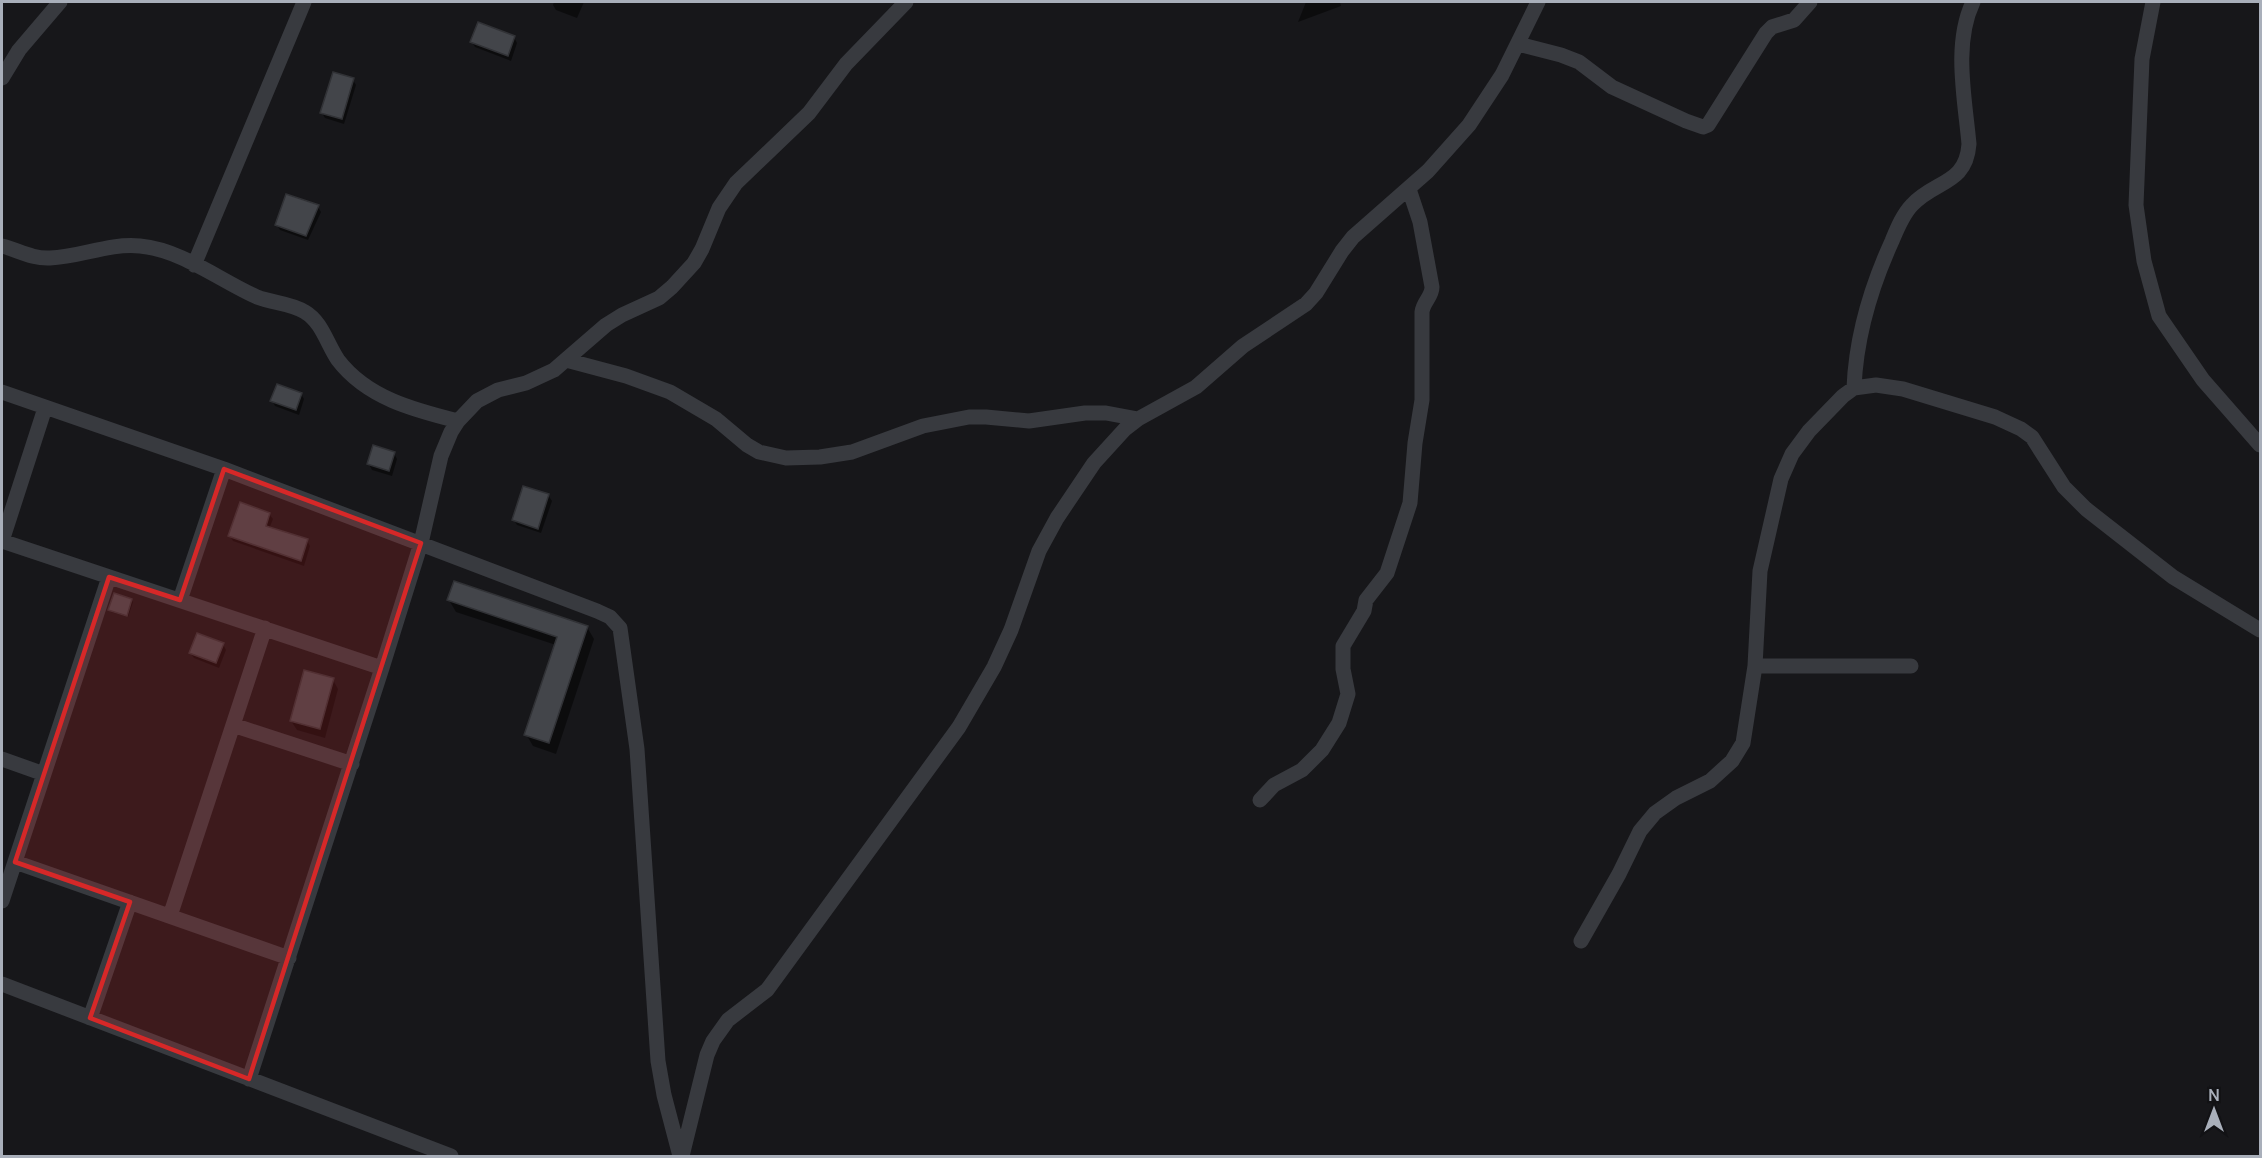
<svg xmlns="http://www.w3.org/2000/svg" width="2262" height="1158" font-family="Manrope,sans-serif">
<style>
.shadow{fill:#0007}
.building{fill:#43454a;stroke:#313236;stroke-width:1.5}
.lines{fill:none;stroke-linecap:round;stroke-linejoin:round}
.minor{stroke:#383a3f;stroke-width:15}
.marked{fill:#d62828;fill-opacity:0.2;stroke:#d62828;stroke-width:4.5;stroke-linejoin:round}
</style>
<rect width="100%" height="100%" fill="#17171a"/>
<path class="shadow" d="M554,2H584L577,18L556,10L553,5Z
M1306,2H1340L1341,6L1298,22Z
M514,37L517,43L511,61L475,47L472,42Z
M353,80L356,85L344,124L325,118L322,113Z
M318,207L321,212L308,240L280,230L277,225Z
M301,394L304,399L299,415L275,406L272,400Z
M394,453L397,459L392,476L372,470L369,464Z
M548,495L552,501L541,533L517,525L514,520Z
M269,514L273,519L269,529L307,540L310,546L304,566L233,541L230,536Z
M131,600L133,602L128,617L111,612L110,610Z
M449,600L587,627L594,639L556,754L533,746L526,734L556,645L456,612Z
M223,644L226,650L219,668L194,658L190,653Z
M333,680L338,689L325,738L297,730L291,721Z"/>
<path class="building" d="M478,22L515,36L508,56L470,42Z
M333,72L354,78L342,119L320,113Z
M286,194L319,205L306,236L275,225Z
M277,384L302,393L296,410L270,401Z
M373,445L395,452L389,471L367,464Z
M523,486L549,494L538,529L512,520Z
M240,502L270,513L266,526L308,539L301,561L228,536Z
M454,581L588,626L549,743L524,735L557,637L447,600Z
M114,593L132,599L127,616L108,610Z
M197,633L224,643L216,663L189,653Z
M304,670L334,678L320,729L290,721Z"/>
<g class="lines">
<path class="minor" d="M2153,2L2142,59L2136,205L2144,261L2159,316L2203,380L2260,445
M1518,44L1561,55L1579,62L1612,87L1686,121L1703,127L1708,125L1766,33L1772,27L1794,20L1810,2
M2,78L19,50L60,2
M2,246C18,250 32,259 50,258C81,257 108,243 140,246C182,250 219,280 257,297C272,303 291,303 305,312C322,322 327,344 338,360C367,398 414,410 458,421
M194,265L304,2
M566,360L626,376L670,392L716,419L747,445L759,452L786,458L820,457L852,452L923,426L969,417H986L1029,421L1085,413H1106L1138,419
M1854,388C1856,337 1871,287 1892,241C1897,229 1903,214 1912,205C1935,180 1966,185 1969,144C1965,99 1953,44 1973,2
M2,392L224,469L597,611L610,617L620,628L637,749L658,1061L664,1095L680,1156
M2,541L382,668
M2,541L45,408
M180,600L224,469
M1755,666H1911
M233,725L352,764
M2,759L44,774
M1260,800L1274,785L1302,770L1322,750L1339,723L1348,694L1343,669V646L1364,611L1366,600L1387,573L1410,503L1415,443L1422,400V312C1423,302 1432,297 1432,287L1420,222L1409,189
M15,862L289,958
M2,901L109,577
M170,916L265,628
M1581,941L1619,874L1640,831L1655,813L1676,798L1710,781L1732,761L1743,743L1755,666L1760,571L1781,479L1792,454L1809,431L1843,396L1854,388L1876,385L1903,389L1995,417L2021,429L2032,437L2064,487L2086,509L2173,577L2260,630
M2,984L451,1156
M90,1018L130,902
M249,1079L382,668L421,543L441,456L451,432L458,421L477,401L498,390L526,383L554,370L606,325L622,315L659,298L672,287L694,263L702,249L719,208L736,183L809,113L846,64L906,2
M682,1156L707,1055L713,1041L728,1020L767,990L959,727L994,667L1011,630L1039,551L1057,518L1094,463L1125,429L1138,419L1196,387L1243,346L1306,304L1316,293L1342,251L1353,237L1428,171L1469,125L1502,75L1538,2"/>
</g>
<path class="marked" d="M224,469L421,543L249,1079L90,1018L130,902L15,862L109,577L180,600Z"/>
<rect width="2262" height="1158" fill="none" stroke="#a9afba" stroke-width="6"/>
<g transform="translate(2214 1110)" stroke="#121215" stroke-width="4.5" paint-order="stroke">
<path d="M0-4.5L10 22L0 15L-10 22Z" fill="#a9afba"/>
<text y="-9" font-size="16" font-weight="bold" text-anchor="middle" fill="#a9afba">N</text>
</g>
</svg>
